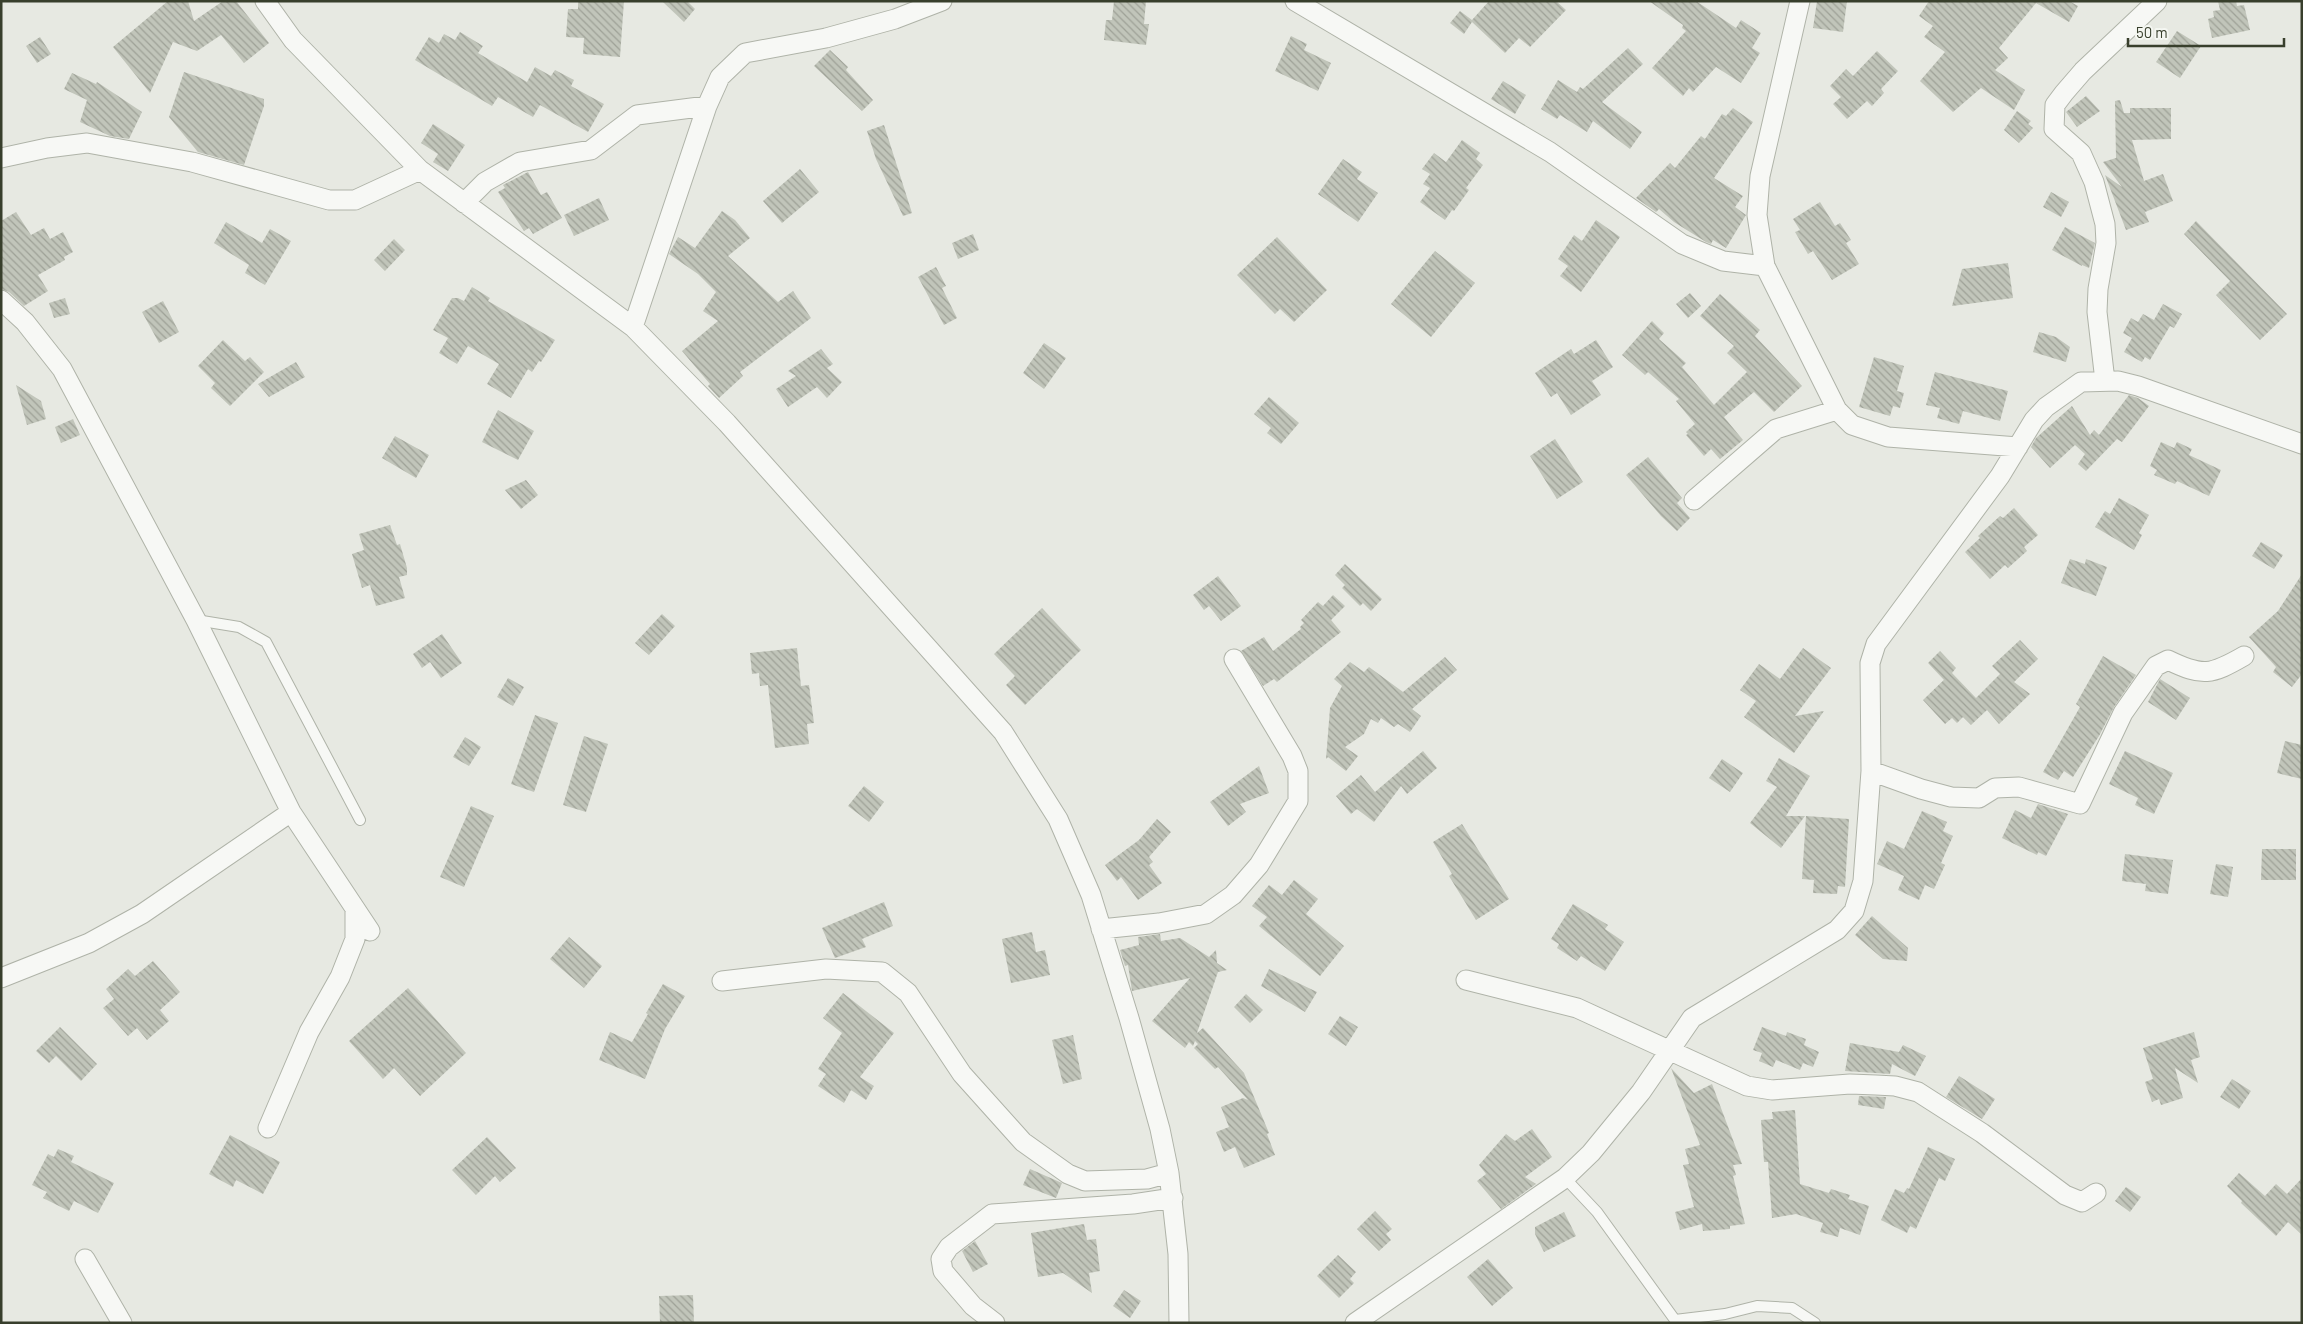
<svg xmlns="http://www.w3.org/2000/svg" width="2303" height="1324" font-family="Barlow,sans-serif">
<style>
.building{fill:url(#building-back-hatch)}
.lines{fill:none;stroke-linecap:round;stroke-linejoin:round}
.service-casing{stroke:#afb3a8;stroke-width:12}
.minor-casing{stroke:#afb3a8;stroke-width:21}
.service{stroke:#f7f8f5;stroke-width:10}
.minor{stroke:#f7f8f5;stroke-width:19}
</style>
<defs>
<pattern id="building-back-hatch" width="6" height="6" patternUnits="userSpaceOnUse" patternTransform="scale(1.25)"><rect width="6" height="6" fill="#c1c5ba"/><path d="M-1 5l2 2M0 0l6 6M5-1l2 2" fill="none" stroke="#9ea197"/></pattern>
</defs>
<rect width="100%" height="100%" fill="#e7e9e2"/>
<path class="building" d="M168,1H188L194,21L223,1H236L269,43L244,63L221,35L197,51L173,42L150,93L113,47Z
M578,1H624L620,57L583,54L584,38L566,37L568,9H578Z
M662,1H687L695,9L684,22Z
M1114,1H1146L1144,24H1149L1146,45L1104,40L1106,20H1112Z
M1489,1H1556L1566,10L1530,47L1519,38L1505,53L1472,22L1464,34L1450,23L1460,11L1472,20Z
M1649,1H1696L1736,28L1741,20L1761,33L1752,48L1760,53L1741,83L1716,67L1693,92L1689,88L1683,96L1652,68L1686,31L1682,28L1683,25Z
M1817,1H1847L1843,32L1813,28Z
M1929,1H2069L2078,6L2069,22L2036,3L1999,48L2008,58L1995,70L2025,90L2014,110L1981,88L1953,112L1920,81L1945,52L1924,37L1933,26L1919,16Z
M2218,1H2236L2237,6L2244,5L2250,30L2212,38L2208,19L2214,17L2213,11L2220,10Z
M2177,31L2201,46L2180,78L2156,62Z
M460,32L483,46L478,53L527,82L535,67L551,76L555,70L574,80L571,86L604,104L588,132L540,105L533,117L498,97L492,106L415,60L429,37L439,43L444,34L455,40Z
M1291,36L1307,44L1304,50L1331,63L1318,91L1275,71Z
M40,37L51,54L37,63L26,46Z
M1628,48L1643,64L1602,102L1642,132L1630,149L1593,121L1587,132L1560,115L1557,119L1541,109L1558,80L1577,92L1580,87L1583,89Z
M830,50L848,67L846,70L873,100L862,111L814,66Z
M1877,51L1898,71L1881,89L1884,93L1872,106L1867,101L1847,119L1833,104L1841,97L1830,86L1846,69L1853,76Z
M184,72L264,99V106L244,165L198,152L169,117Z
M72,73L96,84L97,82L142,112L129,139L110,136L80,122L87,100L64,89Z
M1503,81L1526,95L1515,114L1491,99Z
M2086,96L2100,111L2077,127L2066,112Z
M2120,100L2124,113H2130V108H2171V139L2132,140L2144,181L2163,174L2173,201L2145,212L2149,222L2126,230L2105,175L2122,187L2103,162L2116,158L2115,101Z
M1733,108L1753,122L1714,178L1743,196L1735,207L1746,215L1726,248L1713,240L1711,244L1706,242L1674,222L1659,209L1656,212L1636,198L1670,163L1675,168L1701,136L1705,139L1722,114L1726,116Z
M2017,111L2031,121L2028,124L2033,128L2019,143L2004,130Z
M433,124L465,145L448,171L433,162L438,154L421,143Z
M884,125L912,213L903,216L876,159L867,131Z
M1462,140L1480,153L1476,159L1483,165L1466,188L1469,190L1454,211L1452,210L1445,220L1420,202L1430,188L1423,184L1430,174L1422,169L1434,153L1446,162Z
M1343,159L1362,172L1357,179L1378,193L1358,222L1318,194Z
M800,169L819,192L782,223L763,201Z
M528,172L541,195L547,192L562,218L533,234L529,228L524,231L498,192L505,188L503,185Z
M2051,192L2069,202L2061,217L2043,207Z
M599,198L609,220L574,236L564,215Z
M1820,202L1835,226L1840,223L1851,240L1846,243L1859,264L1832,280L1813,251L1808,254L1795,232L1800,230L1793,219Z
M722,211L735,220L750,238L728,256L778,302L793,291L811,318L740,372L743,376L719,398L708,386L710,384L682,351L718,321L703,311L716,292L698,274L669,254L678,237L695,248Z
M16,212L31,235L44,228L50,239L63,232L73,252L64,257L65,260L38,275L48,291L24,306L9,292L1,289V221Z
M1596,220L1620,237L1581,292L1560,276L1568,266L1558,259L1574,235L1582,241Z
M2196,221L2287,314L2260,340L2216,295L2230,281L2184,234Z
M226,222L262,243L270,229L291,241L265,285L245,273L249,265L214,243Z
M2065,227L2095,243L2089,268L2082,265V266L2052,250Z
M973,234L979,250L958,259L952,243Z
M1277,237L1327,290L1294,322L1280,309L1275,314L1237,275Z
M394,239L405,250L385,271L374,260Z
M1435,251L1475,283L1431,337L1391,304Z
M2008,263L2013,298L1952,306L1962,269Z
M936,267L946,286L942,288L957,318L944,325L918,277Z
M472,287L490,298L488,301L555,340L541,362L539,361L532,372L528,369L511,398L487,384L499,364L468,346L457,364L439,353L448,338L433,330L452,298H458L464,301Z
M1690,293L1701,306L1688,318L1676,304Z
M1720,294L1760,330L1755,336L1802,386L1774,412L1754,392L1724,417L1743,440L1720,459L1711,449L1704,456L1686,435L1688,434L1686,432L1695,424L1676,401L1679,399L1648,372L1645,375L1622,355L1652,321L1664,333L1659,339L1686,363L1682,367L1714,405L1747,372L1727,353L1734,346L1700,316Z
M65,298L70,314L54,318L49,303Z
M163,301L179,332L159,343L142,312Z
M2163,304L2182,314L2174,328L2170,326L2150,360L2145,357L2142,362L2124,352L2132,338L2123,333L2131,318L2138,322L2143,314L2154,320Z
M2039,332L2056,337L2070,347L2066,362L2033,352Z
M223,340L245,361L250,357L264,372L230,406L211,388L215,383L198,366Z
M1596,340L1613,367L1592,381L1601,395L1571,415L1557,393L1551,397L1535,373L1571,349L1574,354Z
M1044,343L1066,358L1044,389L1023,373Z
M821,349L833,364L827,368L842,382L827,398L817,387L788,407L776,389L796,376L788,371Z
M1874,357L1904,366L1897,391L1904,393L1900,408L1893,406L1890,416L1859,407Z
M296,362L305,377L269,397L258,384Z
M1935,372L2008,391L2000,421L1963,411L1959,424L1937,418L1940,408L1926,405Z
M16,385L41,401L46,419L27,425Z
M2129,395L2138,398L2149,406L2122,442L2117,439L2086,471L2078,464L2085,454L2075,445L2050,468L2031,447L2036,438L2072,406L2090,435L2094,430L2099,435Z
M1269,397L1299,423L1281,444L1267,433L1271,428L1254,414Z
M498,410L534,431L518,460L482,442Z
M73,419L80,435L61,443L55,427Z
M395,436L429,455L416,478L382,458Z
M1555,439L1583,482L1557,499L1530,456Z
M2161,442L2174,448L2177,442L2192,449L2189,455L2221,470L2209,496L2177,481L2175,484L2154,475L2157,470L2150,466Z
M1648,457L1682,498L1677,503L1690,518L1677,531L1661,516L1626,475Z
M526,480L538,495L521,509L505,490Z
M2119,498L2149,515L2139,533L2142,535L2134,550L2095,527L2105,511L2110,514Z
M2014,508L2038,535L2024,547L2027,551L2008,568L2005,565L1990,579L1965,552L1980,538L1978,536L2000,516L2003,518Z
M390,525L397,545L400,544L407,568V575L399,577L405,598L376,606L370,585L362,588L352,554L364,550L359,534Z
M2261,542L2283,555L2274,569L2252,556Z
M2070,559L2085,564L2086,559L2107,567L2096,596L2061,583Z
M1345,564L1382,599L1371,611L1363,603L1360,606L1342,588L1345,585L1335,575Z
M2302,574V674L2292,687L2273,672L2276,667L2249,637L2278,611Z
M1218,576L1241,606L1221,621L1209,606L1204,610L1193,595Z
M1333,595L1345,606L1331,620L1341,632L1277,682L1274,679L1263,686L1241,651L1264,637L1273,651L1301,629L1300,627L1304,623L1301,620L1318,602L1323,606Z
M1042,608L1081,650L1025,705L1006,685L1015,676L994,654Z
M662,614L675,626L649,655L635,643Z
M442,634L462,663L441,678L430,662L422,668L413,654Z
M2020,640L2038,659L2014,682L2030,694L1999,724L1987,710L1971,725L1963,717L1957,723L1952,718L1945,724L1923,700L1950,674L1944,680L1928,663L1940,651L1956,668L1952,673L1976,698L2000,674L1992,666Z
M797,648L801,686L809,685L814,723L807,724L809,744L775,748L768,685L760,686L759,673L752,674L750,653Z
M1803,648L1831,668L1795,716L1824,711L1794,753L1744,717L1756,701L1740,690L1759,664L1780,679Z
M2103,656L2136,675L2114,707L2099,736L2073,777L2064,771L2058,780L2043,772L2080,707L2076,704Z
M1445,657L1457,670L1412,709L1421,716L1410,732L1398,724L1394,727L1381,718L1378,723L1371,719L1364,734L1345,747L1358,756L1346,771L1328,757L1326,759L1330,708L1342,686L1334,679L1350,662L1364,672L1369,667L1403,692Z
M508,678L524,687L513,706L497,697Z
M2160,679L2190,698L2176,720L2148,702Z
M535,715L558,723L534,792L511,784Z
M584,736L608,744L586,812L563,805Z
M465,737L481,747L469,766L453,757Z
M2285,741L2302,745V779L2277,773Z
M1423,751L1437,768L1407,794L1401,786L1374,822L1357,809L1351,814L1336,796L1361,775L1375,792Z
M2125,751L2173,773L2154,814L2135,805L2138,798L2109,784Z
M1779,758L1810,776L1786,816H1805L1781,848L1750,823L1777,787L1766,781Z
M1722,759L1743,773L1730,792L1709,778Z
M1259,766L1269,793L1240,804L1246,812L1228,826L1210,802Z
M864,786L884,802L869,822L848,806Z
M2038,804L2068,814L2046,856L2038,852L2037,855L2002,838L2015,810L2031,818Z
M471,806L494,816L464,887L440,877Z
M1922,811L1947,822L1943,831L1953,836L1941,863L1945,865L1934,889L1925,885L1919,900L1898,890L1904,876L1877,864L1887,841L1904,849Z
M1806,816L1849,819L1845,887L1838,886L1837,894L1813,893L1814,880L1802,879Z
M1157,819L1171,832L1149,857L1153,862L1149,865L1162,883L1138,900L1121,877L1117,881L1105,865L1139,840Z
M1462,824L1509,899L1476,920L1449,876L1452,874L1433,842Z
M2262,849H2296V880H2261Z
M2125,854L2173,860L2168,894L2145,891L2146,884L2122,881Z
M2216,864L2233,867L2228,897L2210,894Z
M1294,880L1318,899L1306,914L1344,946L1320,976L1259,926L1267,917L1252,906L1269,885L1282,895Z
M884,902L893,926L862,939L866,947L835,958L822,928Z
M1573,904L1608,925L1605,929L1624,942L1605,971L1581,956L1577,961L1557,948L1559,944L1551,939Z
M1872,916L1908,948L1907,961L1883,959L1855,935Z
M1032,932L1036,952L1045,950L1050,975L1011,983L1002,939Z
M1160,934L1161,941L1180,938L1209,957L1216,950L1217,963L1227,970L1218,972L1197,1033L1203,1028L1244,1073L1269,1133L1267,1134L1275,1155L1244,1168L1235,1147L1224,1152L1216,1132L1229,1127L1221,1107L1243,1098L1248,1100L1218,1067L1215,1069L1194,1048L1198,1044L1195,1041L1193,1046L1189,1042L1185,1048L1152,1021L1190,978L1132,991L1128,965L1125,966L1120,950L1139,945L1138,937Z
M569,937L602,966L584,988L550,959Z
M153,961L180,992L160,1010L169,1021L147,1040L137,1028L128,1036L103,1008L114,999L106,989L128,969L135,976Z
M1269,969L1317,992L1305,1012L1261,986Z
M663,984L685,996L665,1029L645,1079L599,1060L610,1032L632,1042L648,1014L646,1013Z
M408,988L466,1053L420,1096L394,1068L383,1079L349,1041Z
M843,993L894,1033L860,1077L874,1086L866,1100L851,1090L844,1103L818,1086L826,1074L818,1069L842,1033L823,1018Z
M1246,994L1263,1010L1250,1023L1234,1007Z
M1340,1016L1358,1027L1346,1046L1328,1034Z
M60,1027L97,1064L81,1081L56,1056L49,1063L36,1051Z
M1762,1027L1786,1036L1787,1032L1806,1039L1804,1045L1819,1052L1813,1067L1803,1063L1800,1070L1776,1060L1773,1067L1759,1061L1762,1053L1753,1050Z
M2194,1032L2200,1057L2191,1060L2198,1083L2175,1068L2183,1098L2161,1105L2159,1099L2152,1102L2145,1082L2153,1079L2143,1048Z
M1073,1035L1082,1079L1063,1084L1052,1040Z
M1850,1043L1899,1052L1903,1045L1926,1056L1915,1076L1892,1064L1890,1074L1845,1071Z
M1671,1068L1694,1093L1712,1084L1742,1164L1733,1165L1736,1175L1733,1176L1745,1224L1730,1226V1229L1703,1231L1702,1224L1680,1230L1675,1212L1694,1207L1683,1165L1689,1164L1685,1149L1700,1145Z
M1959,1076L1995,1099L1982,1119L1946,1097Z
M2232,1079L2251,1091L2239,1109L2220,1097Z
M1859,1096L1886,1097L1884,1109L1858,1105Z
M1795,1110L1800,1184L1829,1193L1831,1189L1850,1195L1848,1199L1869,1206L1860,1235L1840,1228L1838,1237L1820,1232L1823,1223L1796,1214L1772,1218L1768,1162H1764L1761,1120L1773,1119L1772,1112Z
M1532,1129L1552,1157L1525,1177L1536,1184L1501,1209L1477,1181L1486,1174L1479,1165L1506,1134L1515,1141Z
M230,1135L280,1162L263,1194L236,1180L233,1187L209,1174Z
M487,1137L516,1168L500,1182L495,1176L476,1195L452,1170Z
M1928,1147L1955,1159L1945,1181L1939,1178L1916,1229L1910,1226L1907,1233L1881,1220L1895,1189L1904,1193L1907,1188L1909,1189Z
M58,1149L74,1156L71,1162L114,1183L98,1213L74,1201L69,1211L43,1198L47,1192L32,1185L48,1154L54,1157Z
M1030,1169L1062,1183L1056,1198L1023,1185Z
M2239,1173L2265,1196L2276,1184L2287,1194L2302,1178V1235L2288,1222L2276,1236L2241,1203L2242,1201L2227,1186Z
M2126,1187L2141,1197L2130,1212L2115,1201Z
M1375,1211L1392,1229L1386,1234L1391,1240L1379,1251L1357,1229Z
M1564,1212L1576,1236L1544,1252L1535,1234V1227Z
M1084,1224L1087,1240L1096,1239L1100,1271L1089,1273L1092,1293L1063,1273L1038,1277L1031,1233Z
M975,1241L988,1264L973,1272L962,1251Z
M1338,1255L1356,1272L1350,1279L1354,1283L1339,1298L1317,1276Z
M1488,1259L1513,1288L1492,1306L1467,1277Z
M1124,1290L1141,1301L1130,1318L1113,1306Z
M693,1295L694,1323H660L659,1296Z"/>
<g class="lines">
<g class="service-casing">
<path id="service" d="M196,620L239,627L266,642L360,820
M1565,1178L1597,1212L1675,1320L1725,1314L1757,1306L1792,1308L1815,1323"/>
</g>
<g class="minor-casing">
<path id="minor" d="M265,1L293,40L420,170L633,327L727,423L1003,732L1058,819L1091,895L1129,1018L1160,1129L1169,1173L1178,1254L1179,1323
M1295,1L1550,152L1682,244L1723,261L1765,266
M1800,1L1760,176L1757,215L1765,266L1837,410L1852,425L1888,437L2018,447
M1,158L47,148L87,143L192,162L329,200H355L420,170
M464,203L485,182L520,162L591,150L637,115L707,106
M1,300L25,322L62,369L196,620L291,812L370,931
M633,327L707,106L720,77L745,53L826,38L895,19L942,1
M2105,381L2097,312L2098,289L2106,243L2105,224L2094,182L2081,153L2054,129L2055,105L2064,93L2083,71L2157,1
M1694,500L1776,429L1837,410
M1871,771L1921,789L1951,797L1979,798L1995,788L2019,787L2080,804L2123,713L2156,666L2168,660C2203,677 2211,675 2244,656
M1101,929L1159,923L1206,914L1233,895L1259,865L1298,801V771L1292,756L1234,659
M1,978L89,943L142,914L291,812
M1466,980L1577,1008L1747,1086L1772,1090L1850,1084L1876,1085L1895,1086L1918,1092L1982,1133L2065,1195L2082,1202L2096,1193
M722,981L826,969L882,972L908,993L962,1074L1023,1142L1068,1174L1085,1181L1147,1179L1169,1173
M268,1128L309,1032L340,977L355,939V910
M85,1259L122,1323
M995,1323L973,1306L943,1271L941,1259L949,1247L992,1214L1133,1204L1173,1198
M1355,1323L1565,1178L1591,1153L1641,1092L1692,1018L1837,930L1854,911L1863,881L1871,771L1870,663L1876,644L2000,476L2034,420L2046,407L2081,382L2118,381L2138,386L2302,444"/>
</g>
<use href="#service" class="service"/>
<use href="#minor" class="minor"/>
</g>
<rect width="2303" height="1324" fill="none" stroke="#383f2c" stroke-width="5"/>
<path d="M2128 38v8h156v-8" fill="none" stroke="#383f2c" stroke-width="2.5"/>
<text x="2136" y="38" font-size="15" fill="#383f2c" stroke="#f5f7f2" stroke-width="4" paint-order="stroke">50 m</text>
</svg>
